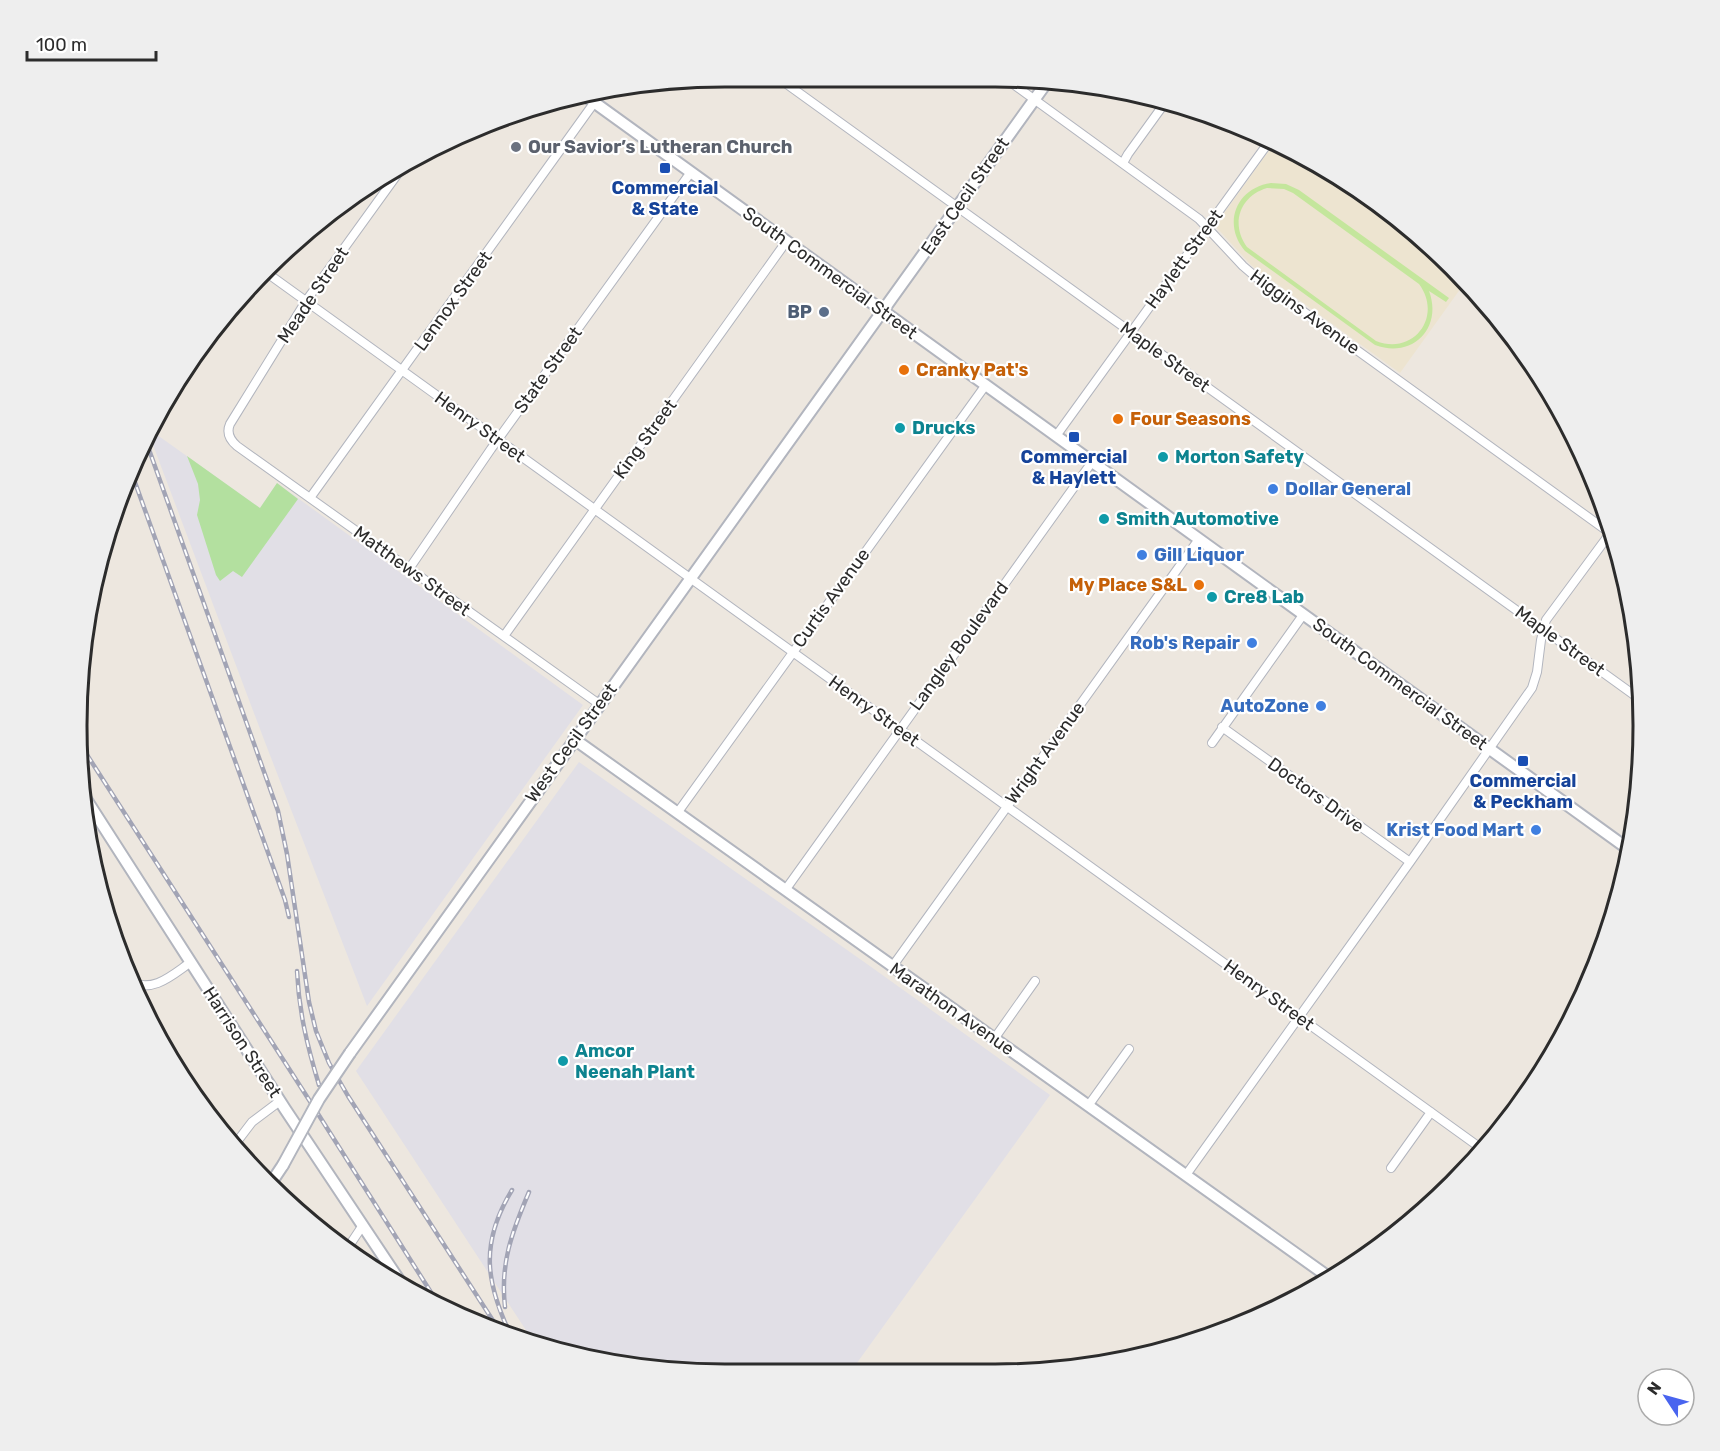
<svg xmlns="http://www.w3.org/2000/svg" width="1720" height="1451" font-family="Rubik,sans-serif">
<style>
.industrial{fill:#e1dfe6}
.education{fill:#ede4d0}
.green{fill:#b3e09f}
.pitch{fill:#c4e69c;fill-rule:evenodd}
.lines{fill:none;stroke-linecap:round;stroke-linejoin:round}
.street-casing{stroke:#b2b5be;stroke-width:10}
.secondary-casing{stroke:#b2b5be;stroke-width:14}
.street{stroke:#fff;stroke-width:8}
.secondary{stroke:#fff;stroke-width:10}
.rail-casing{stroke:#a2a4b5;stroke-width:4.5}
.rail{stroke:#fff;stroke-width:2;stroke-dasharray:7;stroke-linecap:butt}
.secondary-bridge-casing{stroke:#b2b5be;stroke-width:14;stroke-linecap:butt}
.secondary-bridge{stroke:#fff;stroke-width:10}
.worship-dot{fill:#6b7280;stroke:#fff;stroke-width:2}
.transit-dot{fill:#1a4fb4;stroke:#fff;stroke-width:2}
.service-dot{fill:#5c6f8a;stroke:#fff;stroke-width:2}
.food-dot{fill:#e8710a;stroke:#fff;stroke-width:2}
.culture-dot{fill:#0f9aa8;stroke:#fff;stroke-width:2}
.shop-dot{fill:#3f7fe0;stroke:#fff;stroke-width:2}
.labels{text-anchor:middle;stroke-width:4.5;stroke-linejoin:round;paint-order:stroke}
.worship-label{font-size:18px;font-weight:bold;fill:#5b616d;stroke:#fff;text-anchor:start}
.transit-label{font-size:18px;font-weight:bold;fill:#164399;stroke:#fff}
.street-label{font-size:18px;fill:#2c2c2c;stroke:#fff}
.service-label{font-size:18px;font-weight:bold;fill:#4e5e75;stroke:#fff;text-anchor:end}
.food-label{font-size:18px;font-weight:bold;fill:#c56008;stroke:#fff;text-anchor:start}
.culture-label{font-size:18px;font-weight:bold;fill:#0d838f;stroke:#fff;text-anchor:start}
.shop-label{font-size:18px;font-weight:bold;fill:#366cbe;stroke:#fff;text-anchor:end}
.rim{fill:none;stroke:#2c2c2c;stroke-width:3}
</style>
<rect width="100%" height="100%" fill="#ede7df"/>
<path class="industrial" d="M153,432L260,508L277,483L583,705L367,1006L263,737L150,437Z
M579,762L867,964L1050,1095L849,1374L683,1373L535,1344L356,1071Z"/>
<path class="education" d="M1276,141L1355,186L1454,267L1466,281L1400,373L1251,265L1217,228V223Z"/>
<path class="green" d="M187,456L260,508L277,483L298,499L242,577L233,571L220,581L216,575L197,515L200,500L198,484Z"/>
<path class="pitch" d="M1271,183L1286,184L1299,190L1449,298L1446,302L1429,291C1443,328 1412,359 1375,345L1245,251C1222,224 1236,188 1271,183ZM1267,188L1284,189L1293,193L1419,284C1443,316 1414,356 1376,341L1247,247C1230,224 1240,196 1267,188Z"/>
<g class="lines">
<g class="street-casing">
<path id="street" d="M777,77L1641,700
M1009,81L1199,219L1243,266L1257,278L1610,533
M407,161L306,301L230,424C226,433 230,440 237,446L599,704
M1123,163L1128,154L1167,100
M267,273L1482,1149
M1456,276L1469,286
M1056,436L1271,139
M310,498L594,103
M409,569L491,449L691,172
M504,636L786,242
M1222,727L1410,862
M1212,743L1303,615
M678,812L985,386
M786,889L1092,462
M892,967L1199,539
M130,982C154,993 172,975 191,962
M994,1039L1035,981
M1088,1106L1129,1049
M236,1143L252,1122L280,1101
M1391,1168L1431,1112
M1186,1175L1410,862L1532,688L1537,672L1541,640L1546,620L1611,532
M347,1249L363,1225"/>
</g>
<g class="secondary-casing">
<path id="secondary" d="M584,95L1631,851
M574,739L1330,1278
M82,793L285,1109L405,1289
M350,1053L1047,82
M271,1183L283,1165"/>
</g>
<use href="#street" class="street"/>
<use href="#secondary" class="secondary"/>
<g class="rail-casing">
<path id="rail" d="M147,444L278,811L287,854L309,1002L316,1031L329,1063L348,1096L501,1333
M132,474L285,900L289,917
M80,744L313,1106L439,1305
M297,971C299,1012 307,1045 319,1085
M505,1307C500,1263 512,1232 529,1192
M512,1338C486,1284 479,1244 512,1190"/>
</g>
<use href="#rail" class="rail"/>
<g class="secondary-bridge-casing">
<path id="secondary-bridge" d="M283,1165L319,1099L350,1053"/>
</g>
<use href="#secondary-bridge" class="secondary-bridge"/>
</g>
<circle class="worship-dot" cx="516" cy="147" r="6"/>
<g class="transit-dot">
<rect x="659" y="162" width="12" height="12" rx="3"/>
<rect x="1068" y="431" width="12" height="12" rx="3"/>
<rect x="1517" y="755" width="12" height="12" rx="3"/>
</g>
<circle class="service-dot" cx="824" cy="312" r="6"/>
<g class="food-dot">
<circle cx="904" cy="370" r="6"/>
<circle cx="1118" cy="419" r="6"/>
<circle cx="1199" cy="585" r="6"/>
</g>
<g class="culture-dot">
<circle cx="900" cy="428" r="6"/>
<circle cx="1163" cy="457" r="6"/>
<circle cx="1104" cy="519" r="6"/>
<circle cx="1212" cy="597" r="6"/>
<circle cx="563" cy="1061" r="6"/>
</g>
<g class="shop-dot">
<circle cx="1273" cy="489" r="6"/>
<circle cx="1142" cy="555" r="6"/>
<circle cx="1252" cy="643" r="6"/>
<circle cx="1321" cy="706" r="6"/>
<circle cx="1536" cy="830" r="6"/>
</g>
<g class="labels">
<g class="worship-label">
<text x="528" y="153">Our Savior’s Lutheran Church</text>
</g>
<g class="transit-label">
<text x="665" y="194">Commercial<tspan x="665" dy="21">&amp; State</tspan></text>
<text x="1074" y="463">Commercial<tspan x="1074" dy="21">&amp; Haylett</tspan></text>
<text x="1523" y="787">Commercial<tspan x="1523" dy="21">&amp; Peckham</tspan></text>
</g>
<g class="street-label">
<text transform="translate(965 196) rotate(-55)" y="6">East Cecil Street</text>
<text transform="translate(1184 259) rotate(-54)" y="6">Haylett Street</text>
<text transform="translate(830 273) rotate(36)" y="6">South Commercial Street</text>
<text transform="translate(313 295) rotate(-56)" y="6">Meade Street</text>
<text transform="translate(453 301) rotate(-54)" y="6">Lennox Street</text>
<text transform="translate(1305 312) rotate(36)" y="6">Higgins Avenue</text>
<text transform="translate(1165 357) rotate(36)" y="6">Maple Street</text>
<text transform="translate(548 370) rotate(-54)" y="6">State Street</text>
<text transform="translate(480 427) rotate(36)" y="6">Henry Street</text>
<text transform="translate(645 439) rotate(-54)" y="6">King Street</text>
<text transform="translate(412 571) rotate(36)" y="6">Matthews Street</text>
<text transform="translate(831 598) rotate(-54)" y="6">Curtis Avenue</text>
<text transform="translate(1560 641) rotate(36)" y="6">Maple Street</text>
<text transform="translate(959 646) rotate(-54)" y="6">Langley Boulevard</text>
<text transform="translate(1400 684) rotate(36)" y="6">South Commercial Street</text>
<text transform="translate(874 711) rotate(36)" y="6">Henry Street</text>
<text transform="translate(571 743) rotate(-54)" y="6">West Cecil Street</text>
<text transform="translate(1045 753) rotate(-54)" y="6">Wright Avenue</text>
<text transform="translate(1316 795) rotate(36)" y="6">Doctors Drive</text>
<text transform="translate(1269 995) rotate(36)" y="6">Henry Street</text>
<text transform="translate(952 1009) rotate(35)" y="6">Marathon Avenue</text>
<text transform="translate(242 1042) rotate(57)" y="6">Harrison Street</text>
</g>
<g class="service-label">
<text x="812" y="318">BP</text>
</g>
<g class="food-label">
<text x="916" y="376">Cranky Pat's</text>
<text x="1130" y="425">Four Seasons</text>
<text x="1187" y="591" text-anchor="end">My Place S&amp;L</text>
</g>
<g class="culture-label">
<text x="912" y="434">Drucks</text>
<text x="1175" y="463">Morton Safety</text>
<text x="1116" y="525">Smith Automotive</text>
<text x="1224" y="603">Cre8 Lab</text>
<text x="575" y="1057">Amcor<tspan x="575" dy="21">Neenah Plant</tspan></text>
</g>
<g class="shop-label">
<text x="1285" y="495" text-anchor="start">Dollar General</text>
<text x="1154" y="561" text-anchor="start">Gill Liquor</text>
<text x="1240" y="649">Rob's Repair</text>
<text x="1309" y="712">AutoZone</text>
<text x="1524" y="836">Krist Food Mart</text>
</g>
</g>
<path d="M0 0H1720V1451H0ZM725 87H995A638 638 0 0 1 1633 725V726A638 638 0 0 1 995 1364H725A638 638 0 0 1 87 726V725A638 638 0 0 1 725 87Z" fill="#eee" fill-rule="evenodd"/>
<path class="rim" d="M725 87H995A638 638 0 0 1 1633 725V726A638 638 0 0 1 995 1364H725A638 638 0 0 1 87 726V725A638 638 0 0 1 725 87Z"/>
<g transform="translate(1666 1397) rotate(306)"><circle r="28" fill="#ffffff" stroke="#ababab" stroke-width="1.5"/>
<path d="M0-4.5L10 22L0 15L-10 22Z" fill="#4964ef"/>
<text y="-9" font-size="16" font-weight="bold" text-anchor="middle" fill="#2c2c2c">N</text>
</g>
<path d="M27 51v9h129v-9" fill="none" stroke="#2c2c2c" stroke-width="3"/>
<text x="36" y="51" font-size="18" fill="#2c2c2c" stroke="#ffffff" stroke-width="4.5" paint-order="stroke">100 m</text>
</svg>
